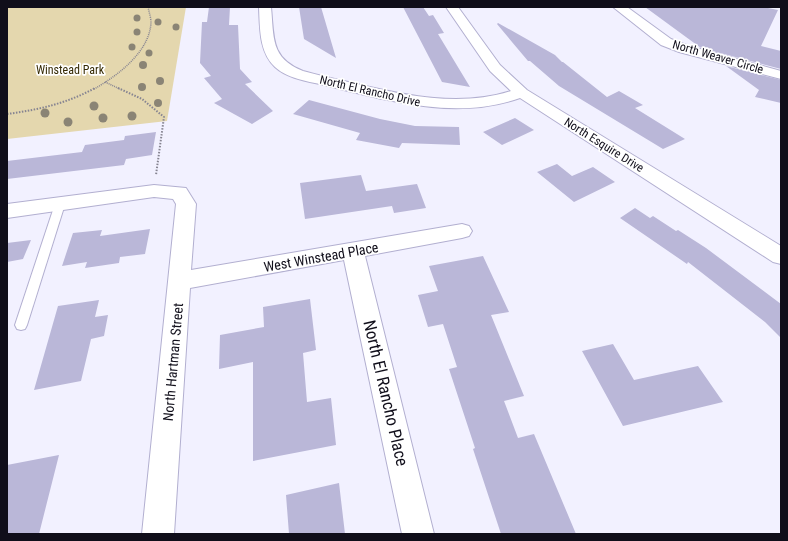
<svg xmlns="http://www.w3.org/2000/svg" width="788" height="541" font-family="'Roboto Condensed',sans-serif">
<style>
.green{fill:#e4d7ae}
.building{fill:#bab7d8}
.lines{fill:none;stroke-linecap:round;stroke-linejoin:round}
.service-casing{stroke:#b2afd0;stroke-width:2}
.minor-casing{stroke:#b2afd0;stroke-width:2}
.path-far1{stroke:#868491;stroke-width:1.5;stroke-dasharray:1 1;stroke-linecap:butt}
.path{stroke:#868491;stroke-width:2;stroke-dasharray:1.5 1.5;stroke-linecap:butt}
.service{fill:#fff;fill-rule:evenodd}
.minor{fill:#fff;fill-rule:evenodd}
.tree{fill:#8a8475}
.labels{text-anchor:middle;stroke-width:3.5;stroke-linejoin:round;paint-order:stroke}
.far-street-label{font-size:12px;fill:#100e1a;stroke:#fff}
.far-park-label{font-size:12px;fill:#352a04;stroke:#fff}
.street-label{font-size:14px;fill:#100e1a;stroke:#fff}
.near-street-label{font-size:17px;fill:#100e1a;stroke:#fff}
</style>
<rect width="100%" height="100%" fill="#f2f1ff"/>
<path class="green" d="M7,7H186L167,121L7,139Z"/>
<path class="building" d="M209,7H230L229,25H238L240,69L252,82L245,84L273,111L252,124L214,103L222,99L204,78L211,76L200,63L202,22H207Z
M299,7H321L336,58L304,39Z
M403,7H423L429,16L433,15L444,33L438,34L470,87L442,82Z
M645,7H763L778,10L761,46L781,51V69L701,48Z
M498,23L555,55L562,62H563L607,97L619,91L643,105L635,108L685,139L663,149L559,86L530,61H528L497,24Z
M726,66L781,80V103L755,97L759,90Z
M309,100L380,119L415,126L459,127L460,145L402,143L399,148L356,140L360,133L293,114Z
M515,118L534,130L502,145L483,132Z
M156,132L152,155L126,159L124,165L7,179V161L82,152L85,145L124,140L125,136Z
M557,164L572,176L593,167L615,182L574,202L537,172Z
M361,175L366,191L417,184L426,208L394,213L392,206L305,219L300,183Z
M635,208L650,218L653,216L676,231L678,230L706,248L781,304V338L765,322L688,262L687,264L620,218Z
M150,229L145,254L120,257L119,263L85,268L87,262L62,266L73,233L102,230L100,236Z
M31,240L23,259L7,262V243Z
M483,256L509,312L491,315L524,396L504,401L518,438L534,434L576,534H501L473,449L475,448L449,369L457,367L443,324L428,327L418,295L438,291L429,266Z
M310,299L316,350L303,353L307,402L331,398L336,445L253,461V362L219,369L220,335L264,327L263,307Z
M99,300L95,317L108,315L104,336L91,339L81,381L34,390L58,306Z
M613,344L634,380L698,366L723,402L623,426L582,351Z
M59,455L39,534H7V465Z
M339,483L345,534H289L286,495Z"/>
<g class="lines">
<defs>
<path id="service" d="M60,201L65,204L27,325L25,329L21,330L17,329L15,325L55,204Z"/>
<path id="minor" d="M259,7H271C274,37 270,58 303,71C321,76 339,80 357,84C407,96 461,107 511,91L490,71L446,7H458L500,65L527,90L781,246V264L773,262L520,98C457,120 394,102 332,87C314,82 289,80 275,67C259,52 260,28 259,7Z
M613,7H627L671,39L689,46L781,71V79L679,52L661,45Z
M154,185L186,188L196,204L191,270L462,224L469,226L472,231L469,236L462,238L365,256L434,534H402L344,260L190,288L174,534H142L176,204L173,199L154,197L7,218V204Z"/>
</defs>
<use href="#service" class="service-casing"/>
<use href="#minor" class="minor-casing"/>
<path class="path-far1" d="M105,82L120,89
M94,89C117,76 150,52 151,22C151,18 149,12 148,7"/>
<path class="path" d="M118,88L142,99L164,117L156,175
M7,114C38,110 68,103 95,88"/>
<use href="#service" class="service"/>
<use href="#minor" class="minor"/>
</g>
<g class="tree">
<circle cx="137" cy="18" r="3.5"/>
<circle cx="158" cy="22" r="3.5"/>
<circle cx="176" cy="27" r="3.5"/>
<circle cx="137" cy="32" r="3.5"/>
<circle cx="132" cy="47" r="3.5"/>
<circle cx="149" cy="53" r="3.5"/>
<circle cx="143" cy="65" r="4"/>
<circle cx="160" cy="81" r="4"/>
<circle cx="142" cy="87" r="4"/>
<circle cx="158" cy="103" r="4"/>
<circle cx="94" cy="106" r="4.5"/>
<circle cx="45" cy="113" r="4.5"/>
<circle cx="132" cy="116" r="4.5"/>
<circle cx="103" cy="118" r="4.5"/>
<circle cx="68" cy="122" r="4.5"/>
</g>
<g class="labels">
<g class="far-street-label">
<text transform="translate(718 57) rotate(16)" y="4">North Weaver Circle</text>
<text transform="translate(370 91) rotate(13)" y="4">North El Rancho Drive</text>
<text transform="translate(604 145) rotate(32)" y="4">North Esquire Drive</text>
</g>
<g class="far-park-label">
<text x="70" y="74">Winstead Park</text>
</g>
<g class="street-label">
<text transform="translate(321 257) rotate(-10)" y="5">West Winstead Place</text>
<text transform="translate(173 362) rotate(-85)" y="5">North Hartman Street</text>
</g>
<g class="near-street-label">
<text transform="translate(386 393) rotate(77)" y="6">North El Rancho Place</text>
</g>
</g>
<rect width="788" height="541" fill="none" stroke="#100e1a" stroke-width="16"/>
</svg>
